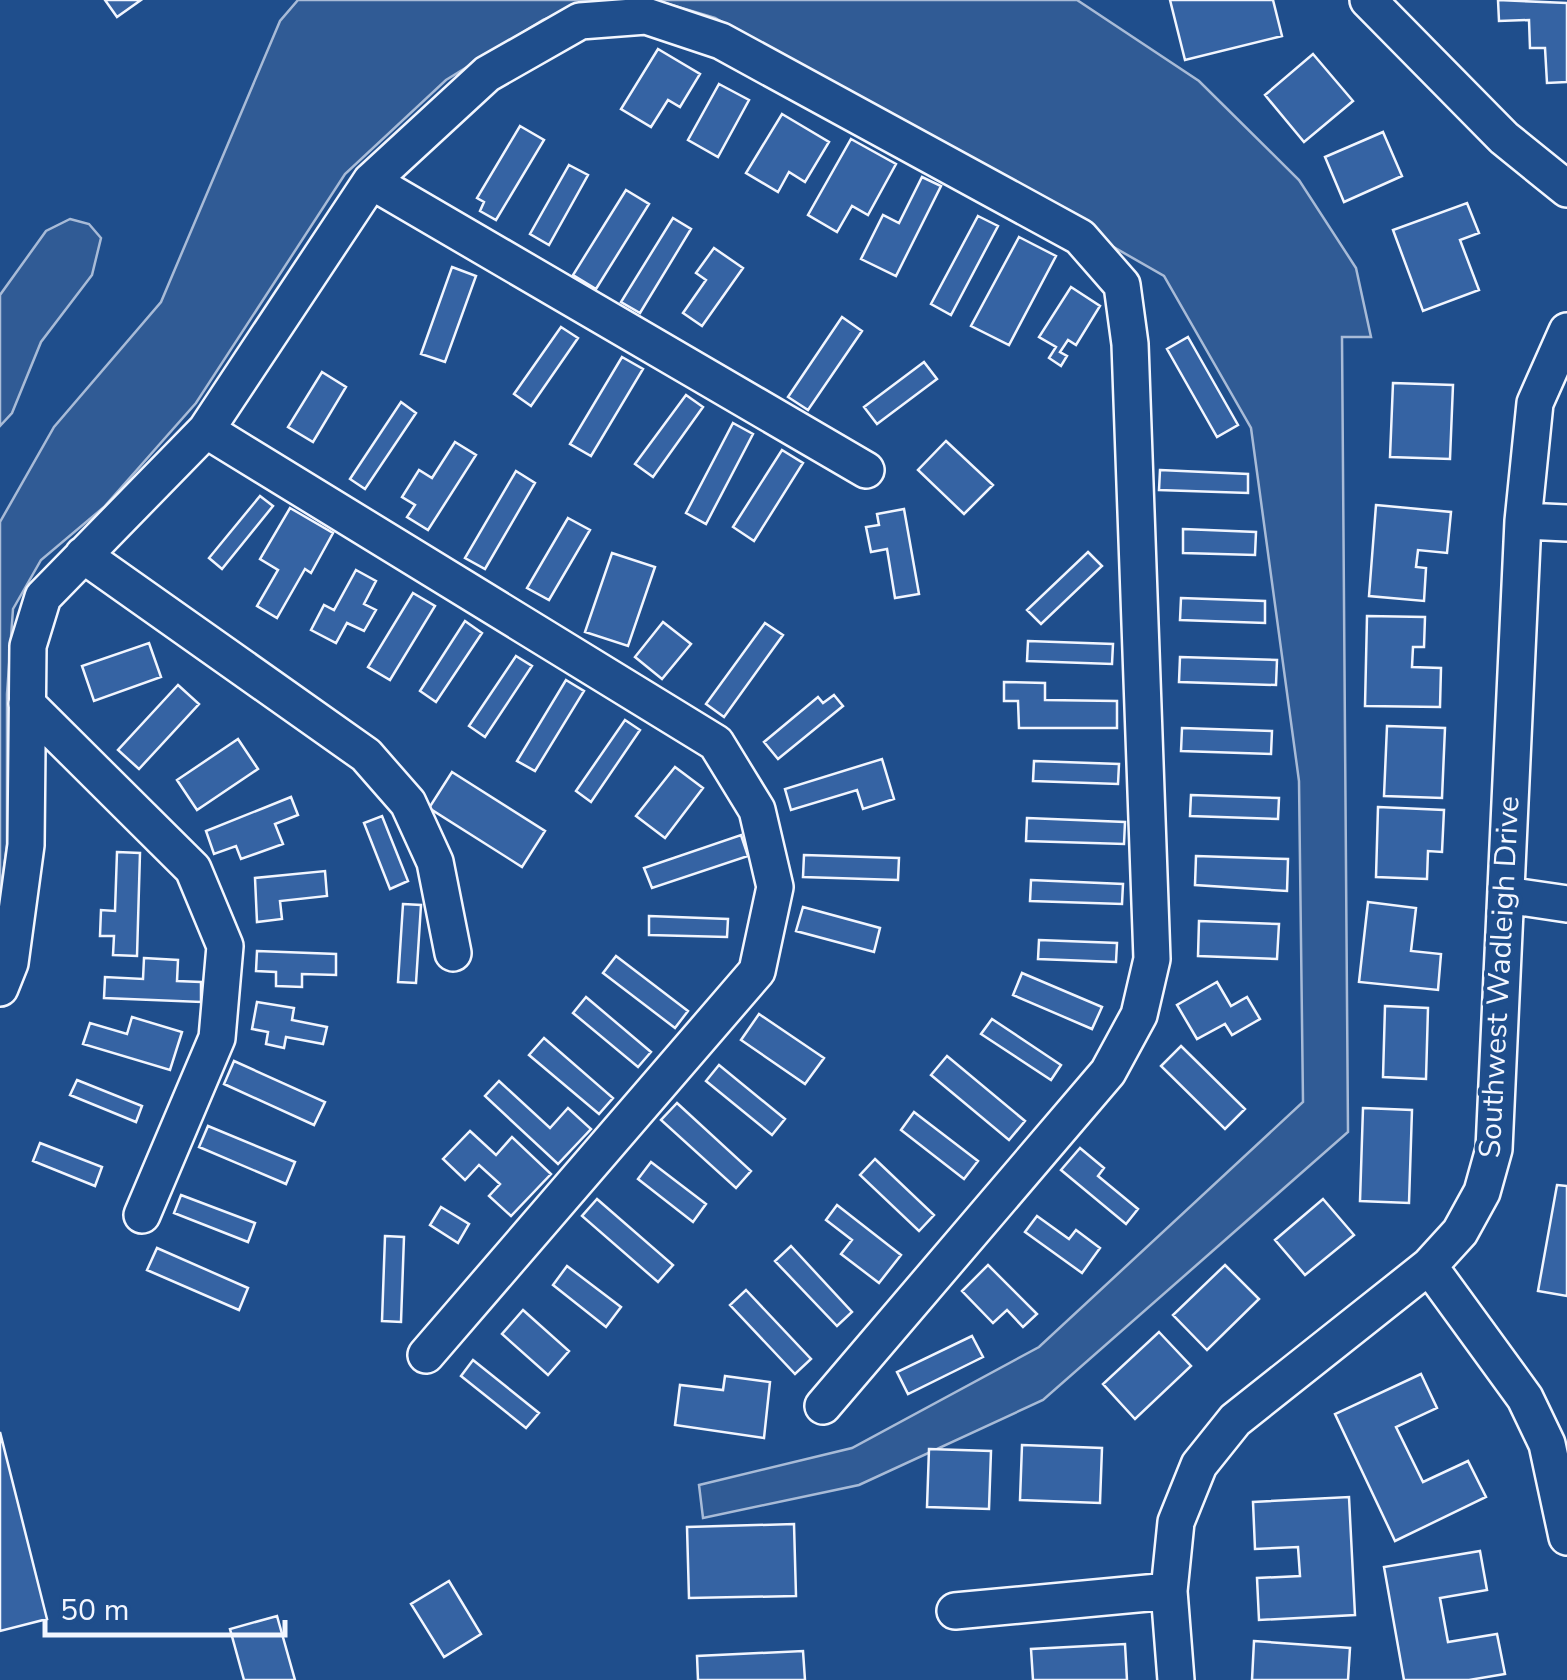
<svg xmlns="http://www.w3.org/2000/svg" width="1567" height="1680" font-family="'Nunito Sans',sans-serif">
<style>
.green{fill:#305b95;stroke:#a8bbd7;stroke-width:2.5}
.building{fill:#3563a3;stroke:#f2f6ff;stroke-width:2.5}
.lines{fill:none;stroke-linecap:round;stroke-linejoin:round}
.minor-casing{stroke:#f2f6ff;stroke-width:40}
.minor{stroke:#1f4e8c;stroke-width:35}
.labels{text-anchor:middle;stroke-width:8;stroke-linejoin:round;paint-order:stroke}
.street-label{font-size:30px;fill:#f2f6ff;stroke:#1f4e8c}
</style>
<rect width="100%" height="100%" fill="#1f4e8c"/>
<path class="green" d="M298,0H596L543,20L446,80L345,174L196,403L104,507L41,560L13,609L7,694V845L0,895V522L54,427L161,302L280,21Z
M655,0H1077L1199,81L1299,180L1356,268L1371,337H1342L1348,1132L1043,1400L859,1485L703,1518L699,1485L852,1448L1039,1347L1303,1102L1299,781L1251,428L1164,276L715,18Z
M70,219L89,224L101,238L92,275L41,342L12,413L0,426V295L46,231Z"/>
<path class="building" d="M105,0H141L117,17Z
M1170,0H1273L1282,36L1185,60Z
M1498,0L1567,3V82L1547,83L1545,48H1530L1529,20L1499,21Z
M658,49L700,74L680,107L668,100L651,127L621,109Z
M1313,54L1353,101L1304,142L1265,95Z
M719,84L749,100L718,157L688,140Z
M782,114L829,142L805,182L789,172L778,192L746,173Z
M520,126L544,140L496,220L480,211L484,202L477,198Z
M1383,132L1402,176L1344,202L1325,157Z
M851,139L896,164L868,215L852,206L837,232L808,215Z
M569,165L588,175L549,245L530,234Z
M922,177L941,186L896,276L861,259L883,215L899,223Z
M626,190L649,204L596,289L573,275Z
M1467,203L1479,233L1460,240L1479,290L1423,311L1393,230Z
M978,216L998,226L951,315L931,304Z
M673,218L691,229L640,313L621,302Z
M1019,237L1056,256L1009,345L971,326Z
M714,248L743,268L702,326L683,313L706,280L696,273Z
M452,267L476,276L445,362L421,354Z
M1071,287L1100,306L1076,345L1068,340L1060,352L1067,356L1061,366L1049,358L1056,347L1039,337Z
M842,317L862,331L808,410L788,397Z
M561,327L578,338L531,406L514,394Z
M1188,337L1238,425L1217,437L1167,349Z
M622,357L643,369L591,456L570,444Z
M924,362L937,379L877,424L864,407Z
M322,372L346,387L313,442L288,427Z
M1393,383L1453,385L1450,459L1390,457Z
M686,395L703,407L653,477L635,464Z
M401,402L416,413L365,489L350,479Z
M733,423L753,434L706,524L686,513Z
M946,441L993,485L964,514L918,470Z
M455,442L476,455L428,530L407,517L415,505L402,497L419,470L432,478Z
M782,450L803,463L754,541L733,527Z
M1160,470L1248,474V493L1159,490Z
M516,471L535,483L485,569L465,558Z
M260,496L273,506L222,569L209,558Z
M1376,505L1451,512L1447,553L1418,550L1416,567L1426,568L1424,601L1369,596Z
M290,508L333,533L311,573L305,569L277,618L257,606L278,570L260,559Z
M904,509L919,594L895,598L887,549L871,552L866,527L879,525L877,514Z
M568,518L590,530L549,600L527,588Z
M1183,529L1256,532L1255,555L1183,553Z
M1088,552L1102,566L1041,624L1027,610Z
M612,553L655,567L628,646L585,632Z
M356,570L376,581L364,604L376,610L364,631L347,623L336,643L311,630L324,605L334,610Z
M413,593L435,606L390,680L368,667Z
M1181,598L1265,601V623L1180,620Z
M1367,616L1425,617L1424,647H1413L1412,667L1441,668L1440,707L1365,706Z
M465,621L482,633L436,702L420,691Z
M663,622L691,644L662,679L635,657Z
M765,623L783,635L724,717L706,704Z
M1028,641L1113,644L1112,664L1027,661Z
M149,643L161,677L94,701L82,666Z
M516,656L532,666L485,737L469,726Z
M1180,657L1277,660L1276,685L1179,682Z
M566,680L584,691L535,771L517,761Z
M1004,682L1045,683V700L1117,701V728H1019L1018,701H1004Z
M178,685L199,704L139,769L118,750Z
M834,695L843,706L778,759L764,742L818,697L823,703Z
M625,720L640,730L591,802L576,791Z
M1387,726L1445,728L1442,798L1384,796Z
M1182,728L1272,731L1271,754L1181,751Z
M238,739L258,769L197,810L177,780Z
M882,759L894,799L863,809L857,790L791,810L785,789Z
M1034,761L1119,764L1118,784L1033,781Z
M675,767L703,788L665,838L636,816Z
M452,772L545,831L522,867L429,808Z
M1191,795L1279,798L1278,819L1190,816Z
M291,797L298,815L275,824L283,844L241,859L236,846L214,854L206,831Z
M1378,807L1444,810L1442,852L1428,851L1427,879L1376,877Z
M382,816L408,881L390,889L364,823Z
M1027,818L1125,822L1124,844L1026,841Z
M741,835L748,856L652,888L644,868Z
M117,852L140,853L137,956L113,955L114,936H100L101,910L115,911Z
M804,855L899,858L898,880L803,877Z
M1196,856L1288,859L1287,891L1195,885Z
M325,871L327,896L280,901L282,919L257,922L255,878Z
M1031,880L1123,884L1122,904L1030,901Z
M1368,902L1416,908L1411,951L1441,954L1438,990L1359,982Z
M403,904L421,905L416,983L398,982Z
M803,907L880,928L874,952L796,931Z
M649,916L728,919L727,937L649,935Z
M1199,921L1279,924L1277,959L1198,956Z
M1039,940L1117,943L1116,962L1038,959Z
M257,951L336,954V975L302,974V987L276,986V972L256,971Z
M616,956L688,1011L675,1028L603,973Z
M144,958L178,960L177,981L201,982V1002L104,998L105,977L143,979Z
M1022,973L1102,1007L1092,1029L1013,995Z
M1217,982L1231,1006L1247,997L1260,1019L1232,1035L1225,1024L1197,1039L1177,1005Z
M586,997L651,1052L638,1067L573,1013Z
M257,1002L294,1008L292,1020L327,1027L323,1044L286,1037L284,1048L266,1044L268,1032L252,1029Z
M1385,1006L1428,1008L1426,1079L1383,1077Z
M759,1014L824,1058L805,1084L741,1040Z
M132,1017L182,1032L170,1070L83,1044L90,1023L127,1034Z
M992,1019L1061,1065L1051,1080L981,1034Z
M544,1038L613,1098L599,1114L529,1055Z
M1181,1046L1245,1109L1225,1129L1161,1066Z
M947,1056L1025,1121L1009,1140L931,1075Z
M234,1061L325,1102L314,1125L224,1084Z
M719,1065L785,1119L772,1135L706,1081Z
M77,1080L142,1106L136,1122L70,1095Z
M499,1081L550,1128L568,1108L591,1129L558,1164L485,1096Z
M677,1103L751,1171L736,1188L661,1120Z
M1363,1108L1412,1110L1409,1203L1360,1201Z
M914,1112L978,1161L964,1179L901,1130Z
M208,1126L295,1162L286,1184L199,1147Z
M470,1131L496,1155L512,1137L551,1174L511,1216L489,1196L500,1184L479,1165L465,1180L443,1159Z
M40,1143L102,1167L95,1186L33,1161Z
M1080,1148L1104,1168L1098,1176L1138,1209L1126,1224L1061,1170Z
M875,1159L934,1215L919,1231L860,1175Z
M651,1162L706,1204L693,1222L638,1179Z
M1557,1185L1567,1186V1296L1538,1291Z
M181,1195L255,1223L248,1242L174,1213Z
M597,1199L673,1265L658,1282L582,1216Z
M1323,1199L1354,1235L1305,1275L1275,1240Z
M837,1205L901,1255L879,1283L841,1254L852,1240L826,1220Z
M441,1207L469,1224L458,1243L430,1225Z
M1037,1216L1069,1239L1076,1230L1100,1248L1082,1273L1025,1232Z
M385,1236L404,1237L401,1322L382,1321Z
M791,1246L852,1312L837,1326L775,1261Z
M157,1248L248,1288L239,1310L147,1270Z
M988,1265L1037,1314L1023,1327L1007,1310L993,1323L962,1291Z
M1225,1265L1259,1299L1207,1350L1173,1315Z
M567,1266L621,1307L606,1327L553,1285Z
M746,1290L811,1359L795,1374L730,1305Z
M523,1310L569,1351L548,1375L502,1334Z
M1159,1332L1191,1366L1135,1419L1103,1384Z
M972,1336L983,1357L908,1394L897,1372Z
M473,1360L539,1413L526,1428L461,1376Z
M1421,1374L1437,1408L1396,1427L1423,1482L1468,1461L1486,1497L1395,1541L1335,1414Z
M725,1376L770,1382L764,1438L675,1425L680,1385L723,1390Z
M0,1432L47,1619L0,1631Z
M1022,1445L1102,1448L1100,1503L1020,1500Z
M929,1449L991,1451L989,1509L927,1507Z
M1349,1497L1355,1615L1259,1620L1257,1578L1300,1576L1298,1547L1255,1549L1253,1502Z
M794,1524L796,1596L689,1598L687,1527Z
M1480,1551L1487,1590L1440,1598L1448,1642L1497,1634L1505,1674L1469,1680H1404L1384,1567Z
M449,1581L481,1634L444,1657L411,1604Z
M277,1616L295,1680H244L230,1629Z
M1254,1641L1350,1648L1348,1680H1252Z
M1125,1644L1127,1680H1033L1031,1649Z
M803,1651L805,1680H698L697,1656Z"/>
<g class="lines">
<defs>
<path id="minor" d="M1368,0L1504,138L1567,189
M371,181L866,470
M206,430L716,743L757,810L775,887L757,971L426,1355
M1523,521L1567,523
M83,555L366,755L408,803L435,862L453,953
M27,704L193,869L225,946L217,1038L142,1215
M1506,895L1567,904
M0,988L10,963L26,845L28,646L43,597L206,430L371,181L487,74L580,21L646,16L721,41L1080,237L1122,285L1130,344L1152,959L1139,1015L1108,1072L823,1406
M1429,1266L1525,1398L1547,1444L1567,1537
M955,1611L1169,1591
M1176,1680L1169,1591L1176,1522L1199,1465L1235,1420L1429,1266L1460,1232L1482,1192L1494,1149L1523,521L1535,403L1567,331"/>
</defs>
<use href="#minor" class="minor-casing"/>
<use href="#minor" class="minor"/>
</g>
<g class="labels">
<g class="street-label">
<text transform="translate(1499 977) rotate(-87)" y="10">Southwest Wadleigh Drive</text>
</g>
</g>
<path d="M45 1620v15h240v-15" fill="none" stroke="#f2f6ff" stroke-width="5"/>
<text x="60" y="1620" font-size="30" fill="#f2f6ff" stroke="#1f4e8c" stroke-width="8" paint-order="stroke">50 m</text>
</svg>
